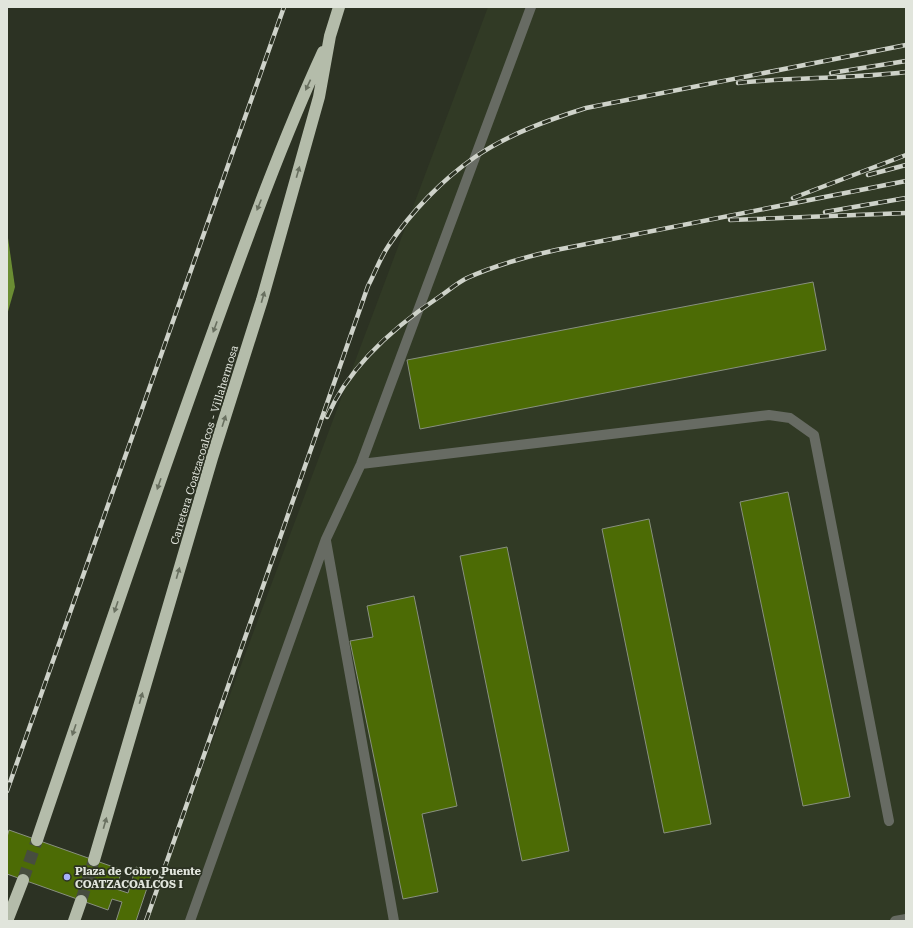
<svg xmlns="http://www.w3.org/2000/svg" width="913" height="928" font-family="'Roboto Serif',serif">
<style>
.built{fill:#313a25}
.water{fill:#6b8d33}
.building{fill:#4c6b05;stroke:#88907f}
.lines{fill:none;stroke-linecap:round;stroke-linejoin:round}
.highway-tunnel{stroke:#474d3f;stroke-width:12;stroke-dasharray:12 6;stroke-linecap:butt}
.minor{stroke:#676b63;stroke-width:10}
.highway{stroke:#b4bcaa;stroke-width:12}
.rail-casing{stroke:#ced2c9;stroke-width:4.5}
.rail{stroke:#2c3223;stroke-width:3;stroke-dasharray:9;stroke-linecap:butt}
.oneway{fill:#697060}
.poi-dot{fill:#a6b1fc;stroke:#2c3223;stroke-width:1.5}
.labels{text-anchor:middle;stroke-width:3.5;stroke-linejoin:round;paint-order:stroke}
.street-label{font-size:11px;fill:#e1e5dc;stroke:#2c3223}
.poi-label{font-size:11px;font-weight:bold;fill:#e1e5dc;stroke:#2c3223;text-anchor:start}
</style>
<rect width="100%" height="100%" fill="#2c3223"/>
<path class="built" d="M488,7H906V921H145Z"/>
<path class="water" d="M7,231L15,287L7,315Z"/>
<path class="building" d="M813,282L826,350L420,429L407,360Z
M788,492L850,797L803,806L740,502Z
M649,519L711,824L664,833L602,529Z
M507,547L569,851L522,861L460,556Z
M414,596L457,806L422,814L438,892L403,899L350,641L373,637L367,606Z
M9,830L122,870L116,889L128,893L136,867L152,873L136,921H116L122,902L112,899L108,910L7,874V837Z"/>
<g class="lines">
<path class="highway-tunnel" d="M23,880L37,840
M81,901L94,860"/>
<path class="minor" d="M361,464L769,415L790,418L814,435L889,821
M326,541L394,921
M190,921L326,539L361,464L531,7
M895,921L906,919"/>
<path class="highway" d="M37,840C92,678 147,515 205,354C242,252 278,150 323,52
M94,860L212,458L262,300L319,97L330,36L339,7
M7,921L23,880
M74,921L81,901"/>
<defs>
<path id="rail" d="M831,73L906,61
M738,83C794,77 850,79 906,72
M868,175L906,165
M793,198L906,155
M825,212L906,198
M730,220L906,213
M327,417C349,366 394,327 439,297C448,291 457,283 467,278C496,265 525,257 556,250L906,181
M7,791L284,7
M146,921L368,286C375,273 380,258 389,245C411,212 443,179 475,157C509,134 548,120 586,108L906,45"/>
</defs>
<use href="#rail" class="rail-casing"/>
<use href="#rail" class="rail"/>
</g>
<defs><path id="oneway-solid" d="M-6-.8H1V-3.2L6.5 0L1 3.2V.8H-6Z"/></defs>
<g class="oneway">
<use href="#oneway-solid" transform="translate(308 85) rotate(115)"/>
<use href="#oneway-solid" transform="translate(298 172) rotate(-74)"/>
<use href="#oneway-solid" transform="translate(259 205) rotate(112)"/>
<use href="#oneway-solid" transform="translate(263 297) rotate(-74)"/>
<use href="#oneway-solid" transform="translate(215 327) rotate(110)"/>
<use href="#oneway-solid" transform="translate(224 421) rotate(-72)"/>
<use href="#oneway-solid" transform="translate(159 484) rotate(109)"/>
<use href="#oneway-solid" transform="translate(178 573) rotate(-74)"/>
<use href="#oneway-solid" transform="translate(116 607) rotate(109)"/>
<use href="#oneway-solid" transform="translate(141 698) rotate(-74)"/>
<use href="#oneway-solid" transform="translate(74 730) rotate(109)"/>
<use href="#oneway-solid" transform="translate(105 823) rotate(-74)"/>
</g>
<circle class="poi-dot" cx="67" cy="877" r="4"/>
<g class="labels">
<g class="street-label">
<text transform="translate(204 445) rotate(-73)" y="4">Carretera Coatzacoalcos - Villahermosa</text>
</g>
<g class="poi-label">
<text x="75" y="875">Plaza de Cobro Puente<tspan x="75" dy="13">COATZACOALCOS I</tspan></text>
</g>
</g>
<rect width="913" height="928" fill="none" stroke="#e1e5dc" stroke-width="16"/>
</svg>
